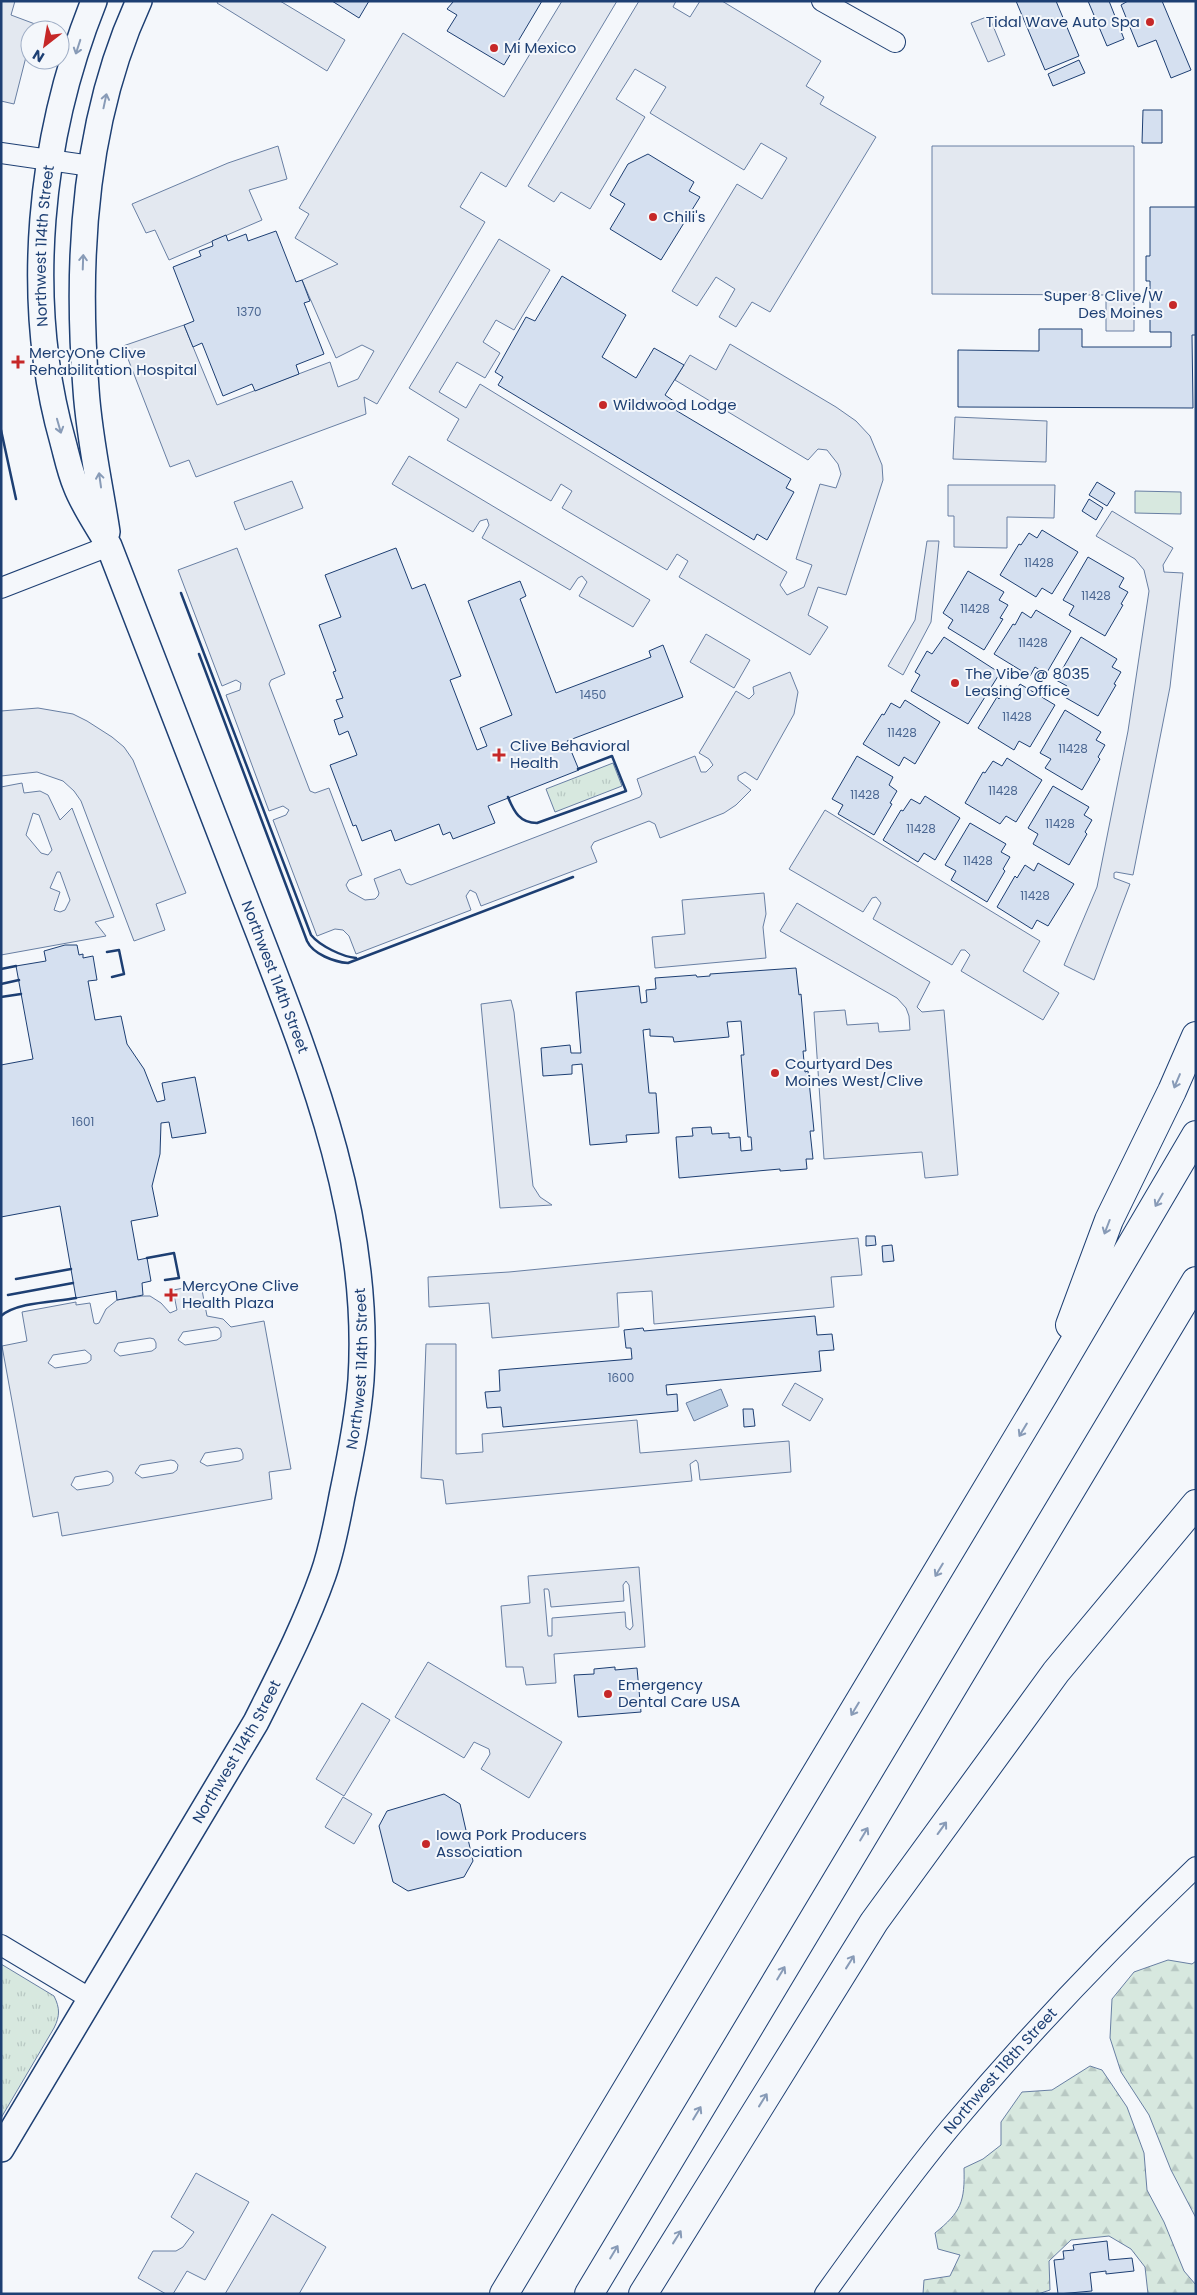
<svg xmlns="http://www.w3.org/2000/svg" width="1197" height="2295" font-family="Poppins,sans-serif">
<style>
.forest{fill:url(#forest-firs);stroke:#687fa3}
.park{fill:url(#park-tufts);stroke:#687fa3}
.pitch{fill:#d7e8df;stroke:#687fa3}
.parking{fill:#e3e8f0;stroke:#687fa3;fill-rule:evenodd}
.water{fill:#bed0e5;stroke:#687fa3}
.building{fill:#d5e0f0;stroke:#1d3f73}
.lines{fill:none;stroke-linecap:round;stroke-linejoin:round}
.minor-casing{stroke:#1d3f73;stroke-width:22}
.tertiary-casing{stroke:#1d3f73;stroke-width:28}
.motorway-casing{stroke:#1d3f73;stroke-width:30}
.minor{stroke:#f4f7fb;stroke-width:20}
.tertiary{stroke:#f4f7fb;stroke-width:25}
.motorway{stroke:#f4f7fb;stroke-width:28}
.wall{stroke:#1d3f73;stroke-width:2.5}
.oneway{stroke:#889bb7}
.poi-dot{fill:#c62828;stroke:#f4f7fb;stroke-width:2}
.labels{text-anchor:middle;stroke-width:4;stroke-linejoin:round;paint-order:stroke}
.number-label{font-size:12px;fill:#4b6792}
.poi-label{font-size:15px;fill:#1d3f73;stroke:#f4f7fb;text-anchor:start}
.street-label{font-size:15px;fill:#1d3f73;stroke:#f4f7fb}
</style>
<defs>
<pattern id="forest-firs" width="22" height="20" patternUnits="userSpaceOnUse" patternTransform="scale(1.25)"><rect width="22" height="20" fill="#d7e8df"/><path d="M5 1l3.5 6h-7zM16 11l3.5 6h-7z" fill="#b8c8c3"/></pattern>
<pattern id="park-tufts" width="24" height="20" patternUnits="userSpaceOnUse" patternTransform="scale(1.25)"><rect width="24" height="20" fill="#d7e8df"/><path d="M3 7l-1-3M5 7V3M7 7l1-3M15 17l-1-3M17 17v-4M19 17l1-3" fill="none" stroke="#b8c8c3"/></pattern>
</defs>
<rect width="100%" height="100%" fill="#f4f7fb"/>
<path class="forest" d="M1168,1960L1192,1964L1196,1961V2218L1171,2170L1149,2115L1121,2072L1110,2038L1112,1999L1134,1972Z
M1090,2066L1102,2070L1127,2107L1144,2153L1147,2190L1164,2222L1184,2271L1196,2285V2294H1148L1145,2267L1131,2249L1109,2236L1071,2240L1049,2261L1050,2290L1038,2294H923L924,2280L950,2276L960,2255L938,2249L935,2233C961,2212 965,2202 964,2168L983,2159L1001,2145V2122L1022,2092L1052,2090Z"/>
<path class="park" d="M613,763L622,786L555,812L546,789Z
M1,1964L54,1996C60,2008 60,2016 54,2028L1,2118Z"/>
<path class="pitch" d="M1135,491L1181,492V514L1135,513Z"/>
<path class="parking" d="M1,1H15L11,15L35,24L33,30H30V41L14,104L1,101Z
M218,1H280L345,40L327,71L217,3Z
M562,1H617L506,187L481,172L460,207L485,222L377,404L364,397L366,414L196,477L189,460L170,467L123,346L184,325L217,405L330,362L338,387L358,379L374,351L362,345L336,358L302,280L338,264L295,238L309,214L299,208L403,33L504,97Z
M639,1H676L673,7L690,17L700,1H722L821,61L806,86L824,97L820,104L876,137L770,312L752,302L736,327L719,317L735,289L716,277L697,306L672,291L737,184L762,199L787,158L761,143L744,170L650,113L666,87L635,69L616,99L645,117L590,209L561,192L554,202L528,186Z
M989,16L1005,55L988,62L971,23Z
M278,146L287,179L249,190L262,220L169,260L155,230L146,233L132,204L228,163Z
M932,146H1134V331H1106V295L932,294Z
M499,239L550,270L514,330L496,320L483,342L500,353L485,378L457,362L439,392L466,408L480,384L787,572L780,585L787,595L804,587L812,565L796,559L820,484L836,488L841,474L838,464L827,450L818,449L808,460L675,380L690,355L716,370L730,344L836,407L856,421L870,436L882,465L883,480L846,595L818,587L808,615L828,627L810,655L679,577L688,561L677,554L667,570L562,508L572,491L561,484L551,501L447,440L459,419L409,388Z
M955,417L1047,421L1046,462L953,459Z
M409,456L650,600L633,627L579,596L587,582L582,576L578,578L570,590L482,538L489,525L487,519L480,521L473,532L392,484Z
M292,481L303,508L245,530L234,502Z
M948,485H1055L1054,518L1007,517V548L954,547V516H948Z
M1112,511L1173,548L1163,565L1164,572L1183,573L1170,687L1133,875L1116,872L1114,873V878L1130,884L1094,980L1064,965L1097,887L1128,731L1149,591L1144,570L1135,559L1096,536Z
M927,541H939L931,622L903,675L888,666L915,620Z
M237,548L285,674L271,680L269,684L310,791L315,793L329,788L362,875L349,880L346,885L349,891L365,900L375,899L378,896L379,893L374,879L400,869L406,883L411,885L640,797L642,794L637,779L695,756L701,772H706L713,765L709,759L699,753L736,691L749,699L754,694L753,687L790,672L798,692L794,714L757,780L745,772L738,776V780L751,790L736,805L724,813L660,838L655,824L649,821L594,842L591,847L597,862L481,906L476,893L470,890L466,896L471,910L356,954L349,936L343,930L335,929L317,936L273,820L286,815L289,810L283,806L269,811L226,695L240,690L241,683L236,680L222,686L178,570Z
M706,634L750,660L734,688L690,662Z
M38,708L73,714L87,721L112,737L124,747L133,760L186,893L156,904L165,930L134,941L81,801L74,791L63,781L37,772L1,776V711Z
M22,783L24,793L40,791L48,795L60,820L72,808L114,917L95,922L106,936L1,955V787ZM33,813L39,815L52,850L48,855L41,853L26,835ZM57,872H60L70,900L65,910L60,912L54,910L60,892L50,888Z
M825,810L1040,941L1023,971L1059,993L1043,1020L961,971L970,955L965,950H961L952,965L873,919L881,903L876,897L872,898L863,912L789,869Z
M764,893L766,914L763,927L766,958L655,968L652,937L685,934L682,900Z
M797,903L930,982L917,1007L922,1012L944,1010L958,1175L925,1178L922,1152L824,1159L814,1012L845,1010L847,1025L878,1023L879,1032L910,1030L909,1016L906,1008L897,998L780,931Z
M511,1000L514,1012L533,1186L540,1197L552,1205L500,1208L481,1004Z
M858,1238L862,1275L831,1277L834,1307L654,1324L652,1291L617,1293L619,1327L492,1338L489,1303L429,1307L428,1277L509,1272Z
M201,1285L207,1316L223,1319L231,1327L264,1321L291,1469L269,1472L272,1499L62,1536L58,1512L33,1517L2,1346L27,1341L22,1312L76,1302V1305L90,1303L94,1323L96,1324L99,1323L106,1309L117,1300L142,1296H150L161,1303L170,1313L177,1310L173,1290ZM215,1327L219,1328L221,1332V1337L217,1340L185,1345L178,1340L183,1332ZM150,1338L154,1339L156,1343V1348L152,1351L120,1356L114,1351L118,1343ZM85,1350L91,1355V1360L87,1363L55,1368L48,1363L53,1355ZM237,1448L241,1449L243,1454V1459L239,1461L207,1466L200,1462L205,1453ZM171,1460L175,1461L178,1465L177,1470L173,1473L142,1478L135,1473L140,1465ZM107,1471L111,1473L113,1477V1482L109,1485L77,1490L71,1485L75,1477Z
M426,1344H456V1454L483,1452L482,1434L637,1420L640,1453L789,1441L791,1472L700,1480L698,1463L696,1460L690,1464L692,1481L446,1504L443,1480L421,1478Z
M795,1383L823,1399L810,1421L782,1405Z
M639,1567L645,1647L554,1654L556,1683L526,1685L523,1667H506L501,1606L530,1603L528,1576ZM626,1581L629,1585L633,1626L630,1630L626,1627L625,1612L552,1618V1636H548L544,1589H548L549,1591L551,1607L624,1601L623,1585Z
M428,1662L562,1742L529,1798L481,1769L490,1754L489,1749L474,1742L464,1758L395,1717Z
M362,1703L390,1720L344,1796L316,1779Z
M343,1797L372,1814L354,1844L325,1827Z
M196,2173L249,2202L205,2280L187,2271L173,2294H166L138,2278L153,2251H176L183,2247L194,2232L171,2217Z
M272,2214L326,2247L299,2294H225Z"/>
<path class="water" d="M721,1389L728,1406L694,1421L686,1403Z"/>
<path class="building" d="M332,1H369L359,18Z
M451,1H542L504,65L447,31L457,15L447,9L453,2Z
M1016,1H1056L1079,56L1045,70Z
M1088,1H1109L1124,39L1107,46Z
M1128,1H1162L1191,70L1171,78L1156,40L1138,47L1121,5Z
M1079,60L1085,73L1053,86L1048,74Z
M1143,110H1162V143H1142Z
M648,154L694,182L689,191L700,197L661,260L610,229L625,204L610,195L628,164Z
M1150,207H1196V335H1192L1193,408L958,407V350L1039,351V329H1082V347H1171V332H1150V281H1146V256H1150Z
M276,231L296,282L302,280L310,301L304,303L324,354L296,365L299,374L255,391L252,384L223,396L202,343L193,347L184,325L194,321L173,267L201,256L199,251L213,246L212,241L226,235L228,241L246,234L248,241Z
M562,276L626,315L602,357L636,378L654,348L684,365L665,395L675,402L672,408L791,479L786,488L794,492L767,540L757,534L754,540L498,385L503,377L495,372L526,317L535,321Z
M1097,482L1115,493L1107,506L1089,495Z
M1089,499L1103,508L1096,520L1082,511Z
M1042,530L1078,552L1052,594L1042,588L1036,597L1000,575L1019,544L1021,545L1029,533L1037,538Z
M396,548L412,589L425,584L461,676L450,680L477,750L487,746L480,728L512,715L468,601L520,581L526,596L520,599L556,693L651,657L649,651L663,645L683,697L567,741L579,770L488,806L495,823L453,839L450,832L443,835L439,824L395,841L391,830L362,841L356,825L353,826L330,765L357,755L348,731L339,735L334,720L343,717L336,700L343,698L333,672L336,671L319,625L341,617L325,575Z
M1088,557L1124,578L1119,587L1128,592L1121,604L1123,605L1105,636L1069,615L1074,606L1063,600Z
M968,571L1004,592L999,600L1008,605L1000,618L1003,619L984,650L948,628L953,620L943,613Z
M1036,610L1071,631L1046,674L1035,667L1030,676L994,654L1013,624L1015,625L1022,612L1031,618Z
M944,637L1000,673L968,724L911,691L920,675L915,672L927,651L932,654Z
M1081,637L1117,659L1112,667L1121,672L1114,684L1116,685L1098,716L1061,695L1067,686L1056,680Z
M1020,684L1055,705L1030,747L1019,741L1014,750L978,728L997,697L999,699L1006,686L1015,692Z
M905,700L940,722L915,764L904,757L899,766L863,744L882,714L884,715L891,703L900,708Z
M1065,710L1101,732L1096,740L1105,745L1098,757L1100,759L1082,790L1045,768L1051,759L1040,753Z
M857,756L893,777L889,785L897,791L890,803L892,804L874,835L838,814L843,805L832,799Z
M1007,758L1042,780L1016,822L1006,816L1000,824L965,803L983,772L985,773L993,761L1002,766Z
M1053,786L1089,807L1084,815L1092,820L1085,832L1087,834L1069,865L1033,844L1038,834L1028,828Z
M925,796L960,818L935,860L924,853L918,862L883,840L901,810L903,811L911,799L920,804Z
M970,823L1006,844L1001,852L1010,857L1003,869L1005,871L987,902L951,880L956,871L945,865Z
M1038,863L1074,884L1048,926L1037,920L1032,929L997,907L1015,876L1017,878L1025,865L1034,871Z
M65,945H77L79,955L83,954V958L93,956L97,980L88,981L95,1020L121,1016L127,1044L144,1069L157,1102L165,1100L162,1083L195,1077L206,1133L172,1138L169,1122L161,1123L160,1154L152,1186L158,1216L131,1221L138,1260L147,1258L151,1281L142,1283L143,1295L117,1300L116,1291L76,1298L60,1206L1,1217V1065L33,1059L16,966L46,961L44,951Z
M796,968L799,995L801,994L806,1051H803L805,1072L808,1071L814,1131H810L813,1159H806L807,1169L780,1171V1169L679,1178L676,1137L693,1136L692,1128L711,1127L712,1134L729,1133V1138L740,1137L741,1151L752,1150L751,1137H748L741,1055H744L741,1021L727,1022L729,1037L674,1042L673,1037L650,1036V1029L643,1030L649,1093H656L659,1133L626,1135L627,1142L590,1145L582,1064L572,1065V1074L543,1076L541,1048L570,1045L571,1053H581L576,992L639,986L641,1003L647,1002L646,990L656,989L655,978L696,975L697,977L710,976V974Z
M866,1236H875L876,1245L866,1246Z
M892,1245L894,1261L883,1262L882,1246Z
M815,1316L817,1335L832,1334L834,1350L819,1351L821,1371L666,1385L667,1395L677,1394L678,1411L503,1427L501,1407L487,1408L485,1392L500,1391L499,1370L632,1359L631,1348H626L624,1330L643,1328L644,1331Z
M743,1409H753L755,1426L744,1427Z
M615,1667V1670L637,1668L641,1712L578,1717L574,1675L594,1674V1669Z
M444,1794L460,1804L473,1861L464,1877L408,1891L393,1882L379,1826L387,1811Z
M1107,2241L1109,2260L1132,2258L1134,2271L1106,2274V2271L1090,2273L1092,2291L1058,2294L1054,2260L1064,2259L1063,2251L1074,2250L1073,2245Z"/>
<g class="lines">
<defs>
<g id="minor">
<path d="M822,1L895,42"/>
<path d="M1,153L91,166"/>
<path d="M1,588L109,546"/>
<path d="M1,1945L91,1999"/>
<path id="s1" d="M825,2294C865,2238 906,2181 950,2128C1027,2036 1109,1950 1196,1867"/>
</g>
<g id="tertiary">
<path d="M107,532C100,485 89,437 86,389C76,261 84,120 139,1"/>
<path id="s2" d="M1,2149L256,1722C280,1674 305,1626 323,1575C332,1550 337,1522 342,1496C350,1458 358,1419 361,1380C372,1211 305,1053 246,900C200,782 154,664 109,546C98,526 84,507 76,486C70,472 67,457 63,442C23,300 39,138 94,1"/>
</g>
<path id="motorway" d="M1070,1325L1109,1220L1172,1091L1196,1036
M504,2294L1044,1394L1196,1135
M589,2294L1196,1281
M643,2294L874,1922L1056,1672L1196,1504"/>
</defs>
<use href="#minor" class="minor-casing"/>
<use href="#tertiary" class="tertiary-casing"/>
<use href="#motorway" class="motorway-casing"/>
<use href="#minor" class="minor"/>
<use href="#tertiary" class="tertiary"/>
<use href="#motorway" class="motorway"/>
<path class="wall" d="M1,430L16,499
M181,593L311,935C320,946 343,957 356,958
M199,654L307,941C313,954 334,962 348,963L573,877
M508,797C514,812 520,823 537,823L626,791L612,756L578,769
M107,952L119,950L124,974L112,977
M1,969L16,966
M1,984L19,980
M1,997L21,994
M147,1258L174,1253L179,1278L165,1280
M16,1279L71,1269
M8,1295L73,1283
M1,1316C17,1302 55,1302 76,1298"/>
</g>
<defs><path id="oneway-shaft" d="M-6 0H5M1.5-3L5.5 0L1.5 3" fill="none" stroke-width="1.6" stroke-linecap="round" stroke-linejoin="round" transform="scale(1.25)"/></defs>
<g class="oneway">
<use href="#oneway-shaft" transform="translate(78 47) rotate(108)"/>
<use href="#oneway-shaft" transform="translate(105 101) rotate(-78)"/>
<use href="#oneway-shaft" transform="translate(83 262) rotate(-88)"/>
<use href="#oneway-shaft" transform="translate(59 426) rotate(74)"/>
<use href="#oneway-shaft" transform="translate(100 480) rotate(-98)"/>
<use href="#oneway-shaft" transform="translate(1177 1081) rotate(113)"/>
<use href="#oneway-shaft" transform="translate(1159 1200) rotate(120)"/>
<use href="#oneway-shaft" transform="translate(1107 1227) rotate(111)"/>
<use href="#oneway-shaft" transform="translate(1023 1430) rotate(121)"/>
<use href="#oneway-shaft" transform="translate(939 1570) rotate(121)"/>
<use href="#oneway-shaft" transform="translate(855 1709) rotate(121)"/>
<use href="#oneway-shaft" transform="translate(942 1828) rotate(-54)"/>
<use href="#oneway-shaft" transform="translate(864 1834) rotate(-59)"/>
<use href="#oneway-shaft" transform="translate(850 1962) rotate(-58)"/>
<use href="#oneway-shaft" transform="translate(781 1973) rotate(-59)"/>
<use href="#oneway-shaft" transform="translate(763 2100) rotate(-58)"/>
<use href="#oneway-shaft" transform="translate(697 2113) rotate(-59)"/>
<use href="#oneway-shaft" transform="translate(677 2237) rotate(-58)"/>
<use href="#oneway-shaft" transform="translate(614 2252) rotate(-59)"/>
</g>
<g class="poi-dot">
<circle cx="1150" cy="22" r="5"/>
<circle cx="494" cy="48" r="5"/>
<circle cx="653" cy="217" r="5"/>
<circle cx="1173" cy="305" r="5"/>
<path d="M15.5 354.5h5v5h5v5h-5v5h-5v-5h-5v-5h5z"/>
<circle cx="603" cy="405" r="5"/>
<circle cx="955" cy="683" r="5"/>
<path d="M496.5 747.5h5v5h5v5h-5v5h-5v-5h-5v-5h5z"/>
<circle cx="775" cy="1073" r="5"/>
<path d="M168.5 1287.5h5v5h5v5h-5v5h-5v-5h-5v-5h5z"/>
<circle cx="608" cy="1694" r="5"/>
<circle cx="426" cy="1844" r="5"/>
</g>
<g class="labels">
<g class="number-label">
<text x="249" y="316">1370</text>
<text x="1039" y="567">11428</text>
<text x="1096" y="600">11428</text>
<text x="975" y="613">11428</text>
<text x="1033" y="647">11428</text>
<text x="593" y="699">1450</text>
<text x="1017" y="721">11428</text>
<text x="902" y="737">11428</text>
<text x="1073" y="753">11428</text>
<text x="1003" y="795">11428</text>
<text x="865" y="799">11428</text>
<text x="1060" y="828">11428</text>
<text x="921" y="833">11428</text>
<text x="978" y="865">11428</text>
<text x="1035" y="900">11428</text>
<text x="83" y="1126">1601</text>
<text x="621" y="1382">1600</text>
</g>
<g class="poi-label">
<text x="1140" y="27" text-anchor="end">Tidal Wave Auto Spa</text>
<text x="504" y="53">Mi Mexico</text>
<text x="663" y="222">Chili's</text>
<text x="1163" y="301" text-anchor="end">Super 8 Clive/W<tspan x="1163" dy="17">Des Moines</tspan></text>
<text x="29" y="358">MercyOne Clive<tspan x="29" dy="17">Rehabilitation Hospital</tspan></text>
<text x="613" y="410">Wildwood Lodge</text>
<text x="965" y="679">The Vibe @ 8035<tspan x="965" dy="17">Leasing Office</tspan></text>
<text x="510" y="751">Clive Behavioral<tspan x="510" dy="17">Health</tspan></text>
<text x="785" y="1069">Courtyard Des<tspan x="785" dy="17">Moines West/Clive</tspan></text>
<text x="182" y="1291">MercyOne Clive<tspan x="182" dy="17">Health Plaza</tspan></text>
<text x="618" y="1690">Emergency<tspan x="618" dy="17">Dental Care USA</tspan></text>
<text x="436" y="1840">Iowa Pork Producers<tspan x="436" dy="17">Association</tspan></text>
</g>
<g class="street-label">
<text dy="5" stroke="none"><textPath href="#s2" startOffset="2048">Northwest 114th Street</textPath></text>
<text transform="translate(275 977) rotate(69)" y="5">Northwest 114th Street</text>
<text dy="5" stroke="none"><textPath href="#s2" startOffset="869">Northwest 114th Street</textPath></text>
<text dy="5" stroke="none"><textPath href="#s2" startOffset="462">Northwest 114th Street</textPath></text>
<text dy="5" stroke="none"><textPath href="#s1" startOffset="284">Northwest 118th Street</textPath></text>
</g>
</g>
<rect width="1197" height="2295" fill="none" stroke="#1d3f73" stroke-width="5"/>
<g transform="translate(45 45) rotate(211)"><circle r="24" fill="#f4f7fb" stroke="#9eadc5"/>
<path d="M0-4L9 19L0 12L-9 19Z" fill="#c62828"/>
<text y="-8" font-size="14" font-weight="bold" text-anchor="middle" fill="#1d3f73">N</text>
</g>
</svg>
